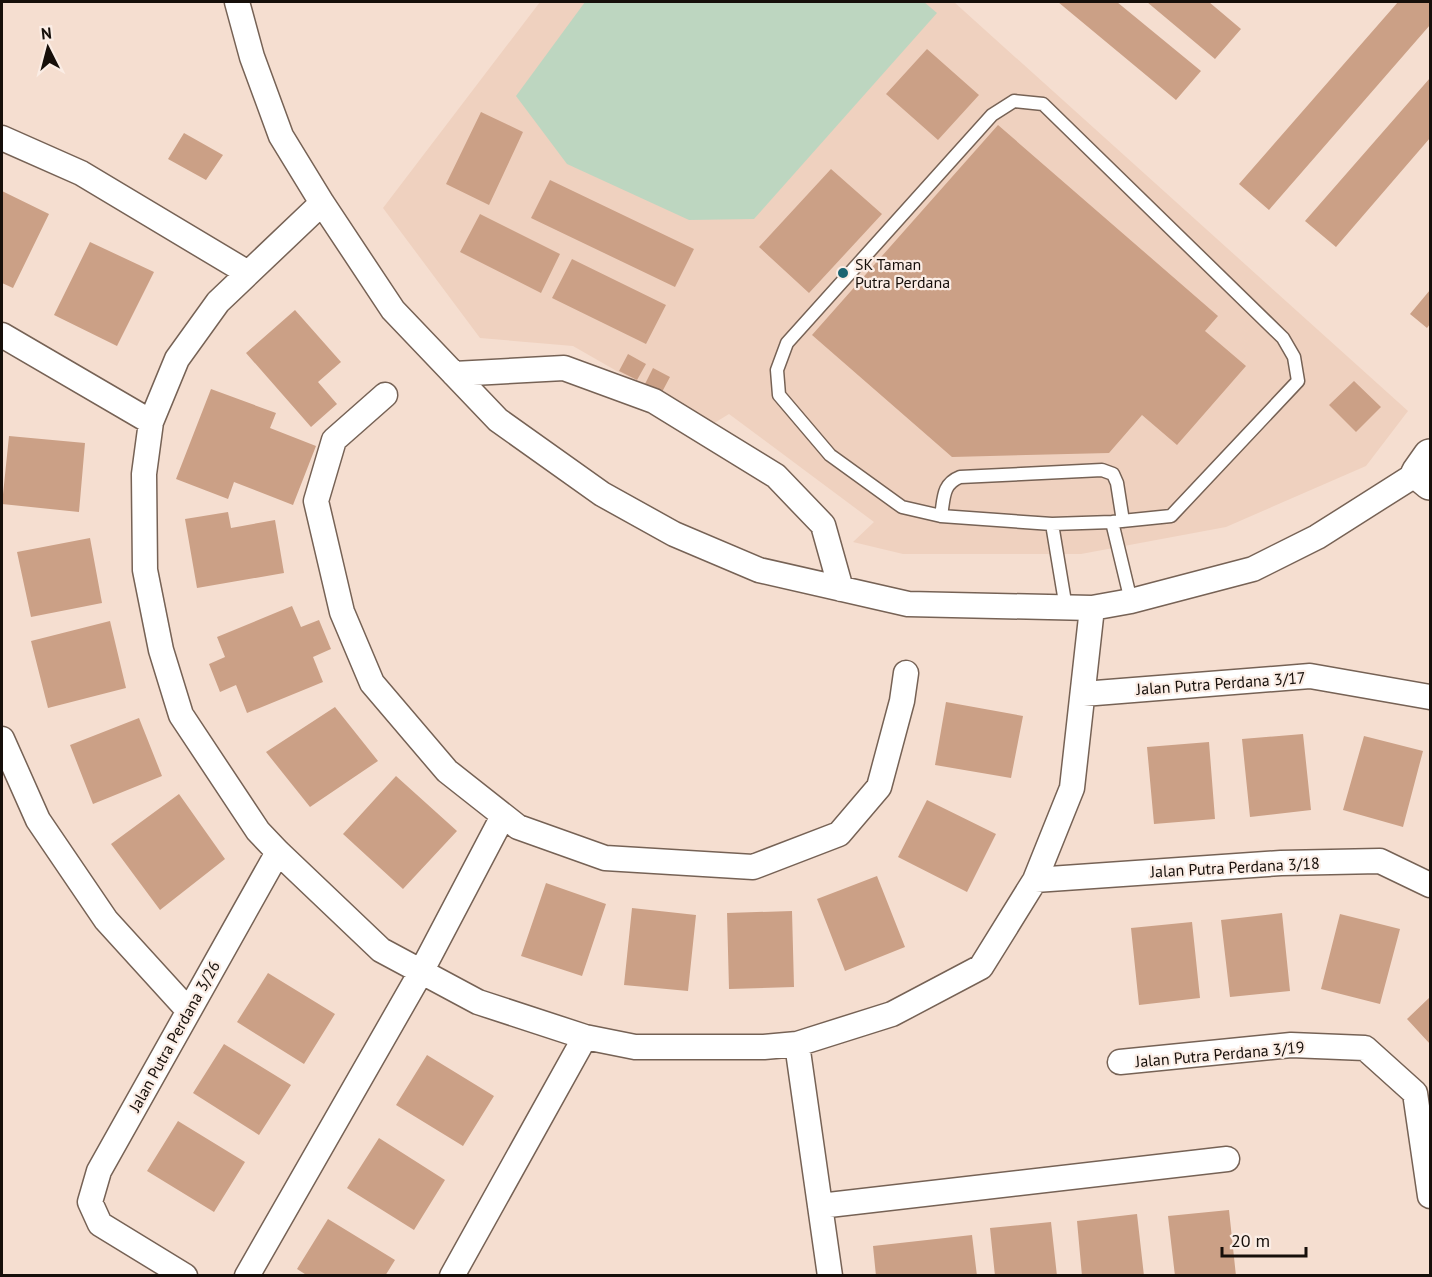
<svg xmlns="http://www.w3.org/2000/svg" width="1432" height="1277" font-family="'PT Sans',sans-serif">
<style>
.built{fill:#efd1bf}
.green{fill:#bdd6c0}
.building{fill:#cba086}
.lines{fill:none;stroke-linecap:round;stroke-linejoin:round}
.lane-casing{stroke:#766255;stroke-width:15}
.street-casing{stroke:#766255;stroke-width:27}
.secondary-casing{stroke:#766255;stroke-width:36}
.lane{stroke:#fff;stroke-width:12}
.street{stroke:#fff;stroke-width:24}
.secondary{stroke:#fff;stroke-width:33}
.poi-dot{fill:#1b6471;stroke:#fbede5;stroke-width:2}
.labels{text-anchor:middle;stroke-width:4.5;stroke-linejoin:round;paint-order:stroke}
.poi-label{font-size:16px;fill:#160f0a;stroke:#fbede5;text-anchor:start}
.street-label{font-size:16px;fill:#160f0a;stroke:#fbede5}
</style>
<rect width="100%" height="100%" fill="#f5ded0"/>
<path class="built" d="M540,2H954L1408,411L1366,466L1226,527L1081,554H903L853,542L874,522L729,414L711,425L573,346L480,338L383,208Z"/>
<path class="green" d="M585,2H924L937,13L754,219L689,220L567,164L516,96Z"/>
<path class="building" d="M1058,2H1117L1201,71L1176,100Z
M1147,2H1209L1241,29L1215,59Z
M1398,2H1430V25L1269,210L1239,184Z
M927,49L979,95L938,140L886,94Z
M1430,78V138L1336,247L1305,221Z
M481,112L523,132L489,205L446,184Z
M998,125L1218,316L1205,331L1246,366L1177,445L1142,415L1109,453L952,457L812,335Z
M184,133L223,155L206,180L168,159Z
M831,169L882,214L809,293L759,247Z
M550,180L694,249L675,287L531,218Z
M2,191L49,214L13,288L2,283Z
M480,214L560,254L541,293L460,252Z
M90,242L154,272L117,346L54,315Z
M572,259L666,305L646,344L552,298Z
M1430,290V324L1427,328L1410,314Z
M295,310L341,362L318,382L337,404L311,427L246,353Z
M628,354L646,364L637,380L619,371Z
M653,368L670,377L662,392L645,384Z
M1354,381L1381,407L1356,432L1329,405Z
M211,389L276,413L270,428L316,446L293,505L234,482L228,499L176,479Z
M9,436L85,443L79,512L2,504Z
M228,512L231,528L275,520L284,573L197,588L185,519Z
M90,538L102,603L31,617L17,552Z
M292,606L301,627L319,620L331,649L313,657L323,682L247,713L236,685L220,692L209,664L225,657L217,637Z
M110,621L126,688L48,708L31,641Z
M946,702L1023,716L1011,778L935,765Z
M335,707L378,761L310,807L266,752Z
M139,718L162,776L93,804L70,745Z
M1303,734L1311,810L1250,817L1242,739Z
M1364,736L1423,751L1403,827L1343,810Z
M1209,742L1215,819L1154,824L1147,747Z
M396,776L457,831L403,889L343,834Z
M179,794L225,859L160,910L111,844Z
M927,800L996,834L967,892L898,857Z
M877,876L905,947L845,971L817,899Z
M546,883L606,904L582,976L521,956Z
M632,908L696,915L688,991L624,985Z
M792,911L794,987L729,989L727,913Z
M1282,913L1290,991L1230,997L1221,920Z
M1340,914L1400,929L1380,1004L1321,989Z
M1192,922L1200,998L1139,1005L1131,928Z
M268,973L335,1014L304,1064L237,1022Z
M1430,997V1044L1407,1019Z
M224,1044L291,1085L259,1135L193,1093Z
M427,1055L494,1096L463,1146L396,1105Z
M178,1121L245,1162L214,1212L147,1171Z
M379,1138L445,1180L414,1230L347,1188Z
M1229,1210L1236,1276H1175L1168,1216Z
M1137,1214L1144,1276H1082L1077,1221Z
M328,1219L395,1260L385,1276H308L297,1269Z
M1051,1222L1057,1276H995L990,1228Z
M972,1235L977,1276H876L873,1246Z"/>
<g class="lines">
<defs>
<path id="lane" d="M1014,101L1043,104L1283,338L1294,357L1298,381L1171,516L1112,522L1052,524L941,516L902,507L830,455L779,395L777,370L787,343L992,115Z
M941,516C944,499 942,484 960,477L1102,470L1113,474L1117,483L1123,521
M1112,522L1131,601
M1052,524L1066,608"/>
<path id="street" d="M237,2L252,57L281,136L322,203L393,310L498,420L602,494L674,534L759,570L908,604L1092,608L1131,601L1253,569L1317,537L1418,473
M2,138L81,173L248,273
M322,203L218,302L177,359L151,422L144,474L145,570L161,650L181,715L258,831L278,852L381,950L478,1002L585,1037L635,1047H764L797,1044L892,1014L981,967L1035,880L1072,788L1092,608
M2,335L151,422
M454,374L564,368L654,401L776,476L823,525L841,589
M385,395L334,440L316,501L342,612L372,683L447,771L518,827L605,858L753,867L839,834L879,787L902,701L906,673
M1083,694L1310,676L1430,697
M2,739L38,820L106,920L188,1010
M1035,880L1281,863L1380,861L1430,885
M797,1044L830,1276
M1120,1062L1291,1045L1365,1048L1415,1093L1430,1196
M820,1206L1227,1159
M185,1276L100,1224L90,1202L99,1171L278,852
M247,1276L421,972L503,816
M452,1276L585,1037"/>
<path id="secondary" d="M1430,456L1418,473L1430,483"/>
</defs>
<use href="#lane" class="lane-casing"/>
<use href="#street" class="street-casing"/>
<use href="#secondary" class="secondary-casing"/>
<use href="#lane" class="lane"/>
<use href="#street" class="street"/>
<use href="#secondary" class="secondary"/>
</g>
<circle class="poi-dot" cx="843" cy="273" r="6"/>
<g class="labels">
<g class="poi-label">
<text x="855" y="270">SK Taman<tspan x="855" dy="18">Putra Perdana</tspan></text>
</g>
<g class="street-label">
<text transform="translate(1221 683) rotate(-4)" y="6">Jalan Putra Perdana 3/17</text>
<text transform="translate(1235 867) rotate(-3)" y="6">Jalan Putra Perdana 3/18</text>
<text transform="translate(174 1036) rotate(-61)" y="6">Jalan Putra Perdana 3/26</text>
<text transform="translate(1220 1054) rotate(-5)" y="6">Jalan Putra Perdana 3/19</text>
</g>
</g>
<rect width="1432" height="1277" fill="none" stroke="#160f0a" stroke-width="6"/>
<g transform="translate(48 48) rotate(354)" stroke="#fbede5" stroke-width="4.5" paint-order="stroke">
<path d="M0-4.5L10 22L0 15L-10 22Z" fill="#160f0a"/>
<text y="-9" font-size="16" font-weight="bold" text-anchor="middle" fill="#160f0a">N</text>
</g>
<path d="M1222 1247v9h84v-9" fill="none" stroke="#160f0a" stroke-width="3"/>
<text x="1231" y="1247" font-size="18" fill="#160f0a" stroke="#fbede5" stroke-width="4.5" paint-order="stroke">20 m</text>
</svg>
